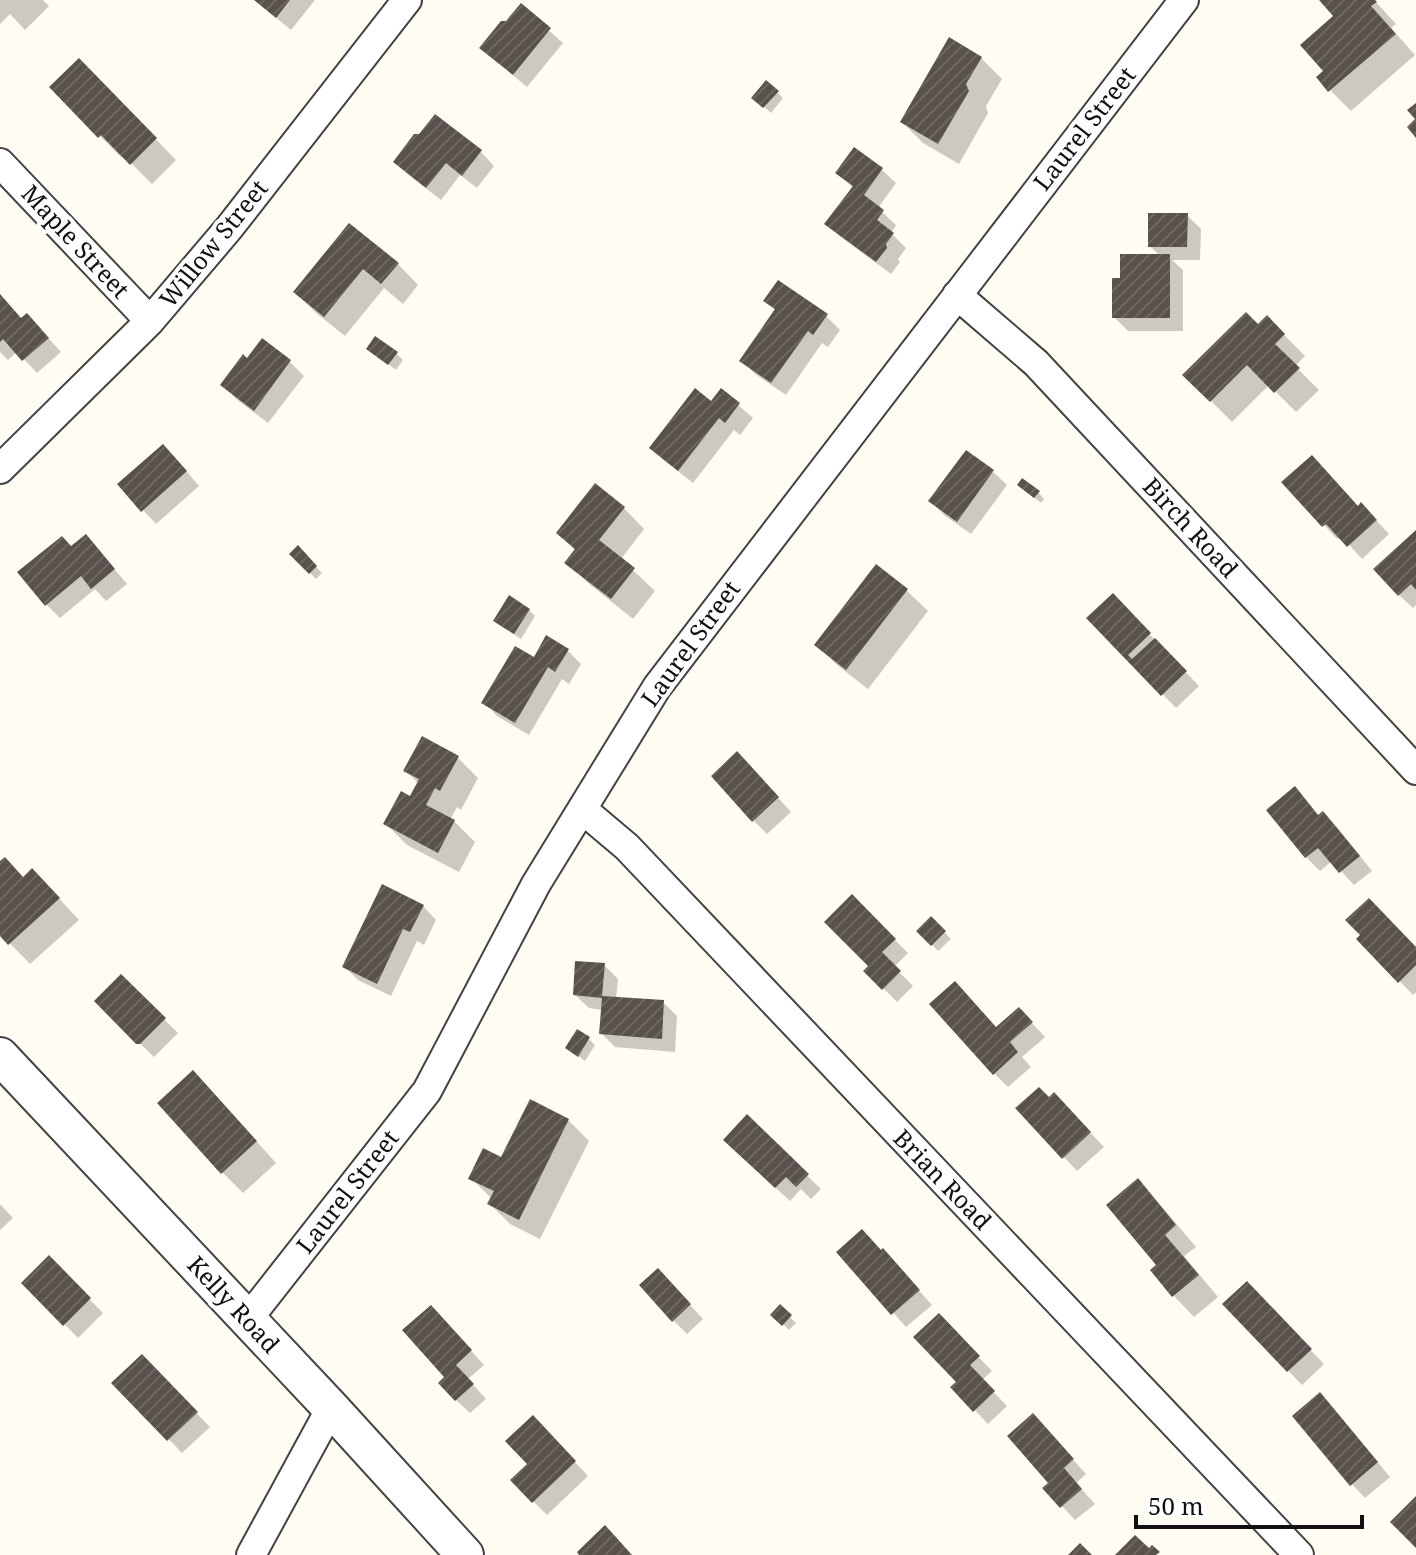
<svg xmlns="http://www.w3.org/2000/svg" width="1416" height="1555" font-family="'Noto Serif',serif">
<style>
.shadow{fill:#0003}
.building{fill:url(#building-hatch)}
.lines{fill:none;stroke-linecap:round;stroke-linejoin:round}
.minor-casing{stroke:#434343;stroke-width:32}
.tertiary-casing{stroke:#434343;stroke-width:40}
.minor{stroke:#fff;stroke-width:28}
.tertiary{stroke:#fff;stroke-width:36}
.labels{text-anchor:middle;stroke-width:8;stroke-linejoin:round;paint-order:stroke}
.street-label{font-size:24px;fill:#101010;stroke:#fff}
</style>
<defs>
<pattern id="building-hatch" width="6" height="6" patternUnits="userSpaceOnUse" patternTransform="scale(2)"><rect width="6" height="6" fill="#59514c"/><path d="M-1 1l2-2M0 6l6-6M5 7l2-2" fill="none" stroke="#6c6561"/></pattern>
</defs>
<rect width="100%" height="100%" fill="#fffcf3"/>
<path class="shadow" d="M0,0H43L49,6L25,30L10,14L0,24Z
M255,0H315L291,30Z
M1322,0H1374L1396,24L1391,28L1415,55L1351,111L1330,90L1325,72L1336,16Z
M521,6L563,43L527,87L481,48Z
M981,58L1002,79L986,106L988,113L959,164L923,143L902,122Z
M79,60L176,160L152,184L123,155L121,157L51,87Z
M777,92L783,98L771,113L754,98Z
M436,116L481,152L494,166L477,188L460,175L441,200L409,175L395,162L420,136Z
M882,170L896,183L878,208L896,225L891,233L906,248L898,259L900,262L891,274L841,237L827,224L853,188L838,173Z
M1187,215L1201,229L1200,260H1172L1183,270V331H1128L1114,317L1122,280L1160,256L1150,246Z
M349,226L398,264L418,285L403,304L384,288L345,336L316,313L295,292Z
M0,295L22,320L41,330L61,352L37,373L17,352L8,360L0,352Z
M765,300L826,316L840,330L828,347L822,343L786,395L755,374L742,360L776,311Z
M1267,318L1305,356L1295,366L1319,390L1296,412L1269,385L1232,422L1185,375Z
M262,341L290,362L304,376L268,423L236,399L223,385L248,360Z
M368,349L397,354L403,360L396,370Z
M722,391L753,418L740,435L734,430L693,483L665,461L651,448L712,404Z
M966,453L993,472L1007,485L971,534L944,515L931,501Z
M177,460L199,486L156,524L143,510Z
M1284,482L1358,508L1375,519L1389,534L1362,559L1341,536L1337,539Z
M1026,491L1038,492L1044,499L1041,503Z
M624,508L644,529L621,559L655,591L633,619L588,583L567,562L576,551L558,533Z
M1416,533V605L1413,608L1399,595Z
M72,548L99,551L127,584L106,601L95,589L60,618L46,604Z
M298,548L322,573L316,579L292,554Z
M877,567L907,591L928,611L868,689L837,665L817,645Z
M1113,596L1199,686L1176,708L1089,618Z
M529,610L535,616L521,639L502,627L495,621Z
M567,650L581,664L569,684L562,679L529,735L497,716L484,702L535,660Z
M457,757L478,778L461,810L457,807L451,818L475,842L459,872L407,845L386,824L411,799L419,784L406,771Z
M751,768L791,812L767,834L753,820Z
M1295,789L1319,816L1323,813L1337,827L1372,871L1354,885L1332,861L1320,871L1306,857L1269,810Z
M0,864L24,879L53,892L79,920L30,964L0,933Z
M852,897L908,953L894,967L913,986L897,1002L866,971L871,966Z
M423,906L436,920L424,945L417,941L391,996L358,980L345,967Z
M931,919L951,939L938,951L919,931Z
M1362,935L1416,949V992L1413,995L1359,939Z
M604,965L618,979L616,999L663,1002L677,1016L675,1052L615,1047L601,1033L603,1010L589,1008L575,995Z
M121,977L178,1033L154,1057L96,1001Z
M1019,1009L1045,1037L1022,1057L1031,1067L1008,1087L994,1073L997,1029Z
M589,1039L595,1045L585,1061L567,1048Z
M214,1094L276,1163L243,1193L222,1172Z
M1054,1095L1104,1147L1077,1171L1018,1108L1049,1100Z
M568,1120L589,1141L540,1239L510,1224L490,1204L492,1199L471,1178Z
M739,1154L798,1167L821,1189L811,1199L801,1189L790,1201Z
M1138,1181L1158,1202L1196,1247L1184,1256L1218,1297L1194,1317L1174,1296L1152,1271L1159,1265Z
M0,1204L13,1218L0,1230Z
M839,1252L896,1265L932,1305L906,1327Z
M49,1258L103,1313L78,1338L24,1283Z
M1247,1284L1324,1364L1302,1385L1224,1304Z
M672,1285L703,1319L687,1334L673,1320Z
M780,1307L796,1323L789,1330L773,1314Z
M444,1321L484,1365L468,1379L486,1399L470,1413L456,1400L447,1377Z
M952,1330L992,1371L982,1380L1007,1406L988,1424L953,1387L958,1382Z
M142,1357L210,1427L182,1453L114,1383Z
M1320,1395L1334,1409L1390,1477L1365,1498L1352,1484Z
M1046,1430L1086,1474L1076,1483L1095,1504L1075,1520L1045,1488L1051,1483Z
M547,1432L588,1476L547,1515L533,1501L530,1465Z"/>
<path class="building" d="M254,0H290L276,18Z
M1319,0H1375L1377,2L1371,6L1396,34L1328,92L1316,77L1323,71L1300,45L1333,16Z
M521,3L551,28L513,75L479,48L501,21H506Z
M949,37L982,57L966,84L969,91L938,144L900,122Z
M79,58L157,138L130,165L101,135L98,138L49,87Z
M766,80L779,91L763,108L751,98Z
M1416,103V138L1407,127L1415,119L1407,110Z
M435,114L482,150L462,176L446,163L426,188L393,162L414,134H419Z
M854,147L883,168L864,195L884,210L877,220L894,233L886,244L887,248L876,262L824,224L853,186L835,173Z
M1148,213H1188L1187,247H1148Z
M349,223L399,263L381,284L363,269L324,317L293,292Z
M1120,254H1170V318H1112V278H1120Z
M778,280L828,314L813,335L808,331L771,383L739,361L775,309L763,301Z
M0,294L21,318L27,313L49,338L22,361L3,339L0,342Z
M1246,312L1258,324L1267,315L1285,334L1275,344L1300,368L1274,393L1247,365L1210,402L1182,375Z
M375,336L398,352L388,365L366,349Z
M262,338L291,360L254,411L220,385L243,354L247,358Z
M695,388L711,401L721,388L740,403L725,423L719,418L678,471L649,448Z
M163,444L187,471L141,512L117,484Z
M966,450L994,470L957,522L928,501Z
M1312,455L1358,506L1361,502L1377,520L1347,547L1326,524L1322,527L1281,482Z
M1022,478L1040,491L1034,498L1017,485Z
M595,483L625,507L599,540L635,568L611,599L564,563L575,549L556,533Z
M1416,530V590L1411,584L1398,596L1373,569Z
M86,534L115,569L91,589L81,576L45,606L17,572L62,536L71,546Z
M298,545L317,566L309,574L289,554Z
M876,564L908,589L846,670L814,645Z
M1113,593L1151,633L1128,655L1132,659L1155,638L1187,671L1161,696L1086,618Z
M509,595L530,609L514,634L493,621Z
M546,635L569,649L555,672L548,667L515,723L481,703L515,646L534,657Z
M422,736L459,756L440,791L435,788L426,805L455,820L438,853L383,824L401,791L410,796L419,779L403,771Z
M737,751L779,797L752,822L711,776Z
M1295,786L1318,815L1323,811L1360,856L1339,873L1318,848L1305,858L1266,810Z
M5,857L23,877L32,868L60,898L8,945L0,936V861Z
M382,884L424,905L410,932L403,929L377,984L342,967Z
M852,894L896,939L882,952L901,971L882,990L863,971L868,966L824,922Z
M1369,898L1416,947V965L1398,983L1356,939L1360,935L1345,920Z
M931,916L946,931L931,946L916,931Z
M575,961L605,963L602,996L664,1000L662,1039L599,1034L602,998L573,995Z
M121,974L166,1018L140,1044H136L94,1001Z
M955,981L996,1027L1019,1007L1033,1022L1010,1042L1018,1052L993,1075L929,1004Z
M577,1029L590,1037L578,1057L565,1048Z
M193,1070L257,1141L221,1174L157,1103Z
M1039,1087L1049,1097L1054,1092L1091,1132L1062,1159L1015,1108Z
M530,1099L569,1119L519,1220L487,1204L494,1191L468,1179L483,1148L501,1157Z
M747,1114L809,1174L796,1187L786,1177L775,1188L723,1140Z
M1138,1178L1176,1225L1165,1235L1199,1275L1172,1297L1150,1270L1156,1265L1106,1205Z
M862,1229L881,1250L883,1248L920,1290L891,1315L836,1252Z
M49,1255L91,1298L63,1326L21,1283Z
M658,1268L691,1304L672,1322L639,1285Z
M1247,1281L1312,1349L1287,1372L1222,1304Z
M780,1304L792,1315L782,1326L770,1315Z
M431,1305L472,1350L456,1365L474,1384L455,1401L438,1383L444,1377L402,1330Z
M939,1313L980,1356L970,1365L995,1391L973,1412L950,1387L956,1382L913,1337Z
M142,1354L198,1412L167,1441L111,1383Z
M1320,1392L1378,1462L1350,1486L1292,1416Z
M1033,1413L1074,1459L1064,1468L1082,1489L1060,1508L1042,1488L1048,1483L1007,1436Z
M533,1415L576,1461L532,1503L510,1480L527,1464L505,1441Z
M1416,1496V1548L1390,1522Z
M605,1525L632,1555H579L577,1552Z
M1135,1535L1149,1548L1152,1545L1160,1552L1156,1555H1115Z
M1080,1543L1092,1555H1068Z"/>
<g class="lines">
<defs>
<path id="minor" d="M0,163L150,321
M957,295L1036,363L1416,770
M0,469L150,321L229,228L407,0
M582,809L627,847L1299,1555
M247,1320L427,1091L536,884L657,687L1184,0
M251,1555L331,1408"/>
<path id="tertiary" d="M0,1056L331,1408L465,1555"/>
</defs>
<use href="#minor" class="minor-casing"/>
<use href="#tertiary" class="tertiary-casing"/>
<use href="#minor" class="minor"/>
<use href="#tertiary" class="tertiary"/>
</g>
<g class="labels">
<g class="street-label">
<text transform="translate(1085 129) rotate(-52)" y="8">Laurel Street</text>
<text transform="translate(75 242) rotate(47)" y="8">Maple Street</text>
<text transform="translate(214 244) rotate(-51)" y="8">Willow Street</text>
<text transform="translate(1190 528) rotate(47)" y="8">Birch Road</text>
<text transform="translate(691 644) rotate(-54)" y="8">Laurel Street</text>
<text transform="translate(942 1180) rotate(46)" y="8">Brian Road</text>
<text transform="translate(348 1192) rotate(-52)" y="8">Laurel Street</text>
<text transform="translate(233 1305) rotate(47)" y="8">Kelly Road</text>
</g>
</g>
<path d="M1136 1515v12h226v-12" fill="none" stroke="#101010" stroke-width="4"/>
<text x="1148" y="1515" font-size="24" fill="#101010" stroke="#ffffff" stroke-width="6" paint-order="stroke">50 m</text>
</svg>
